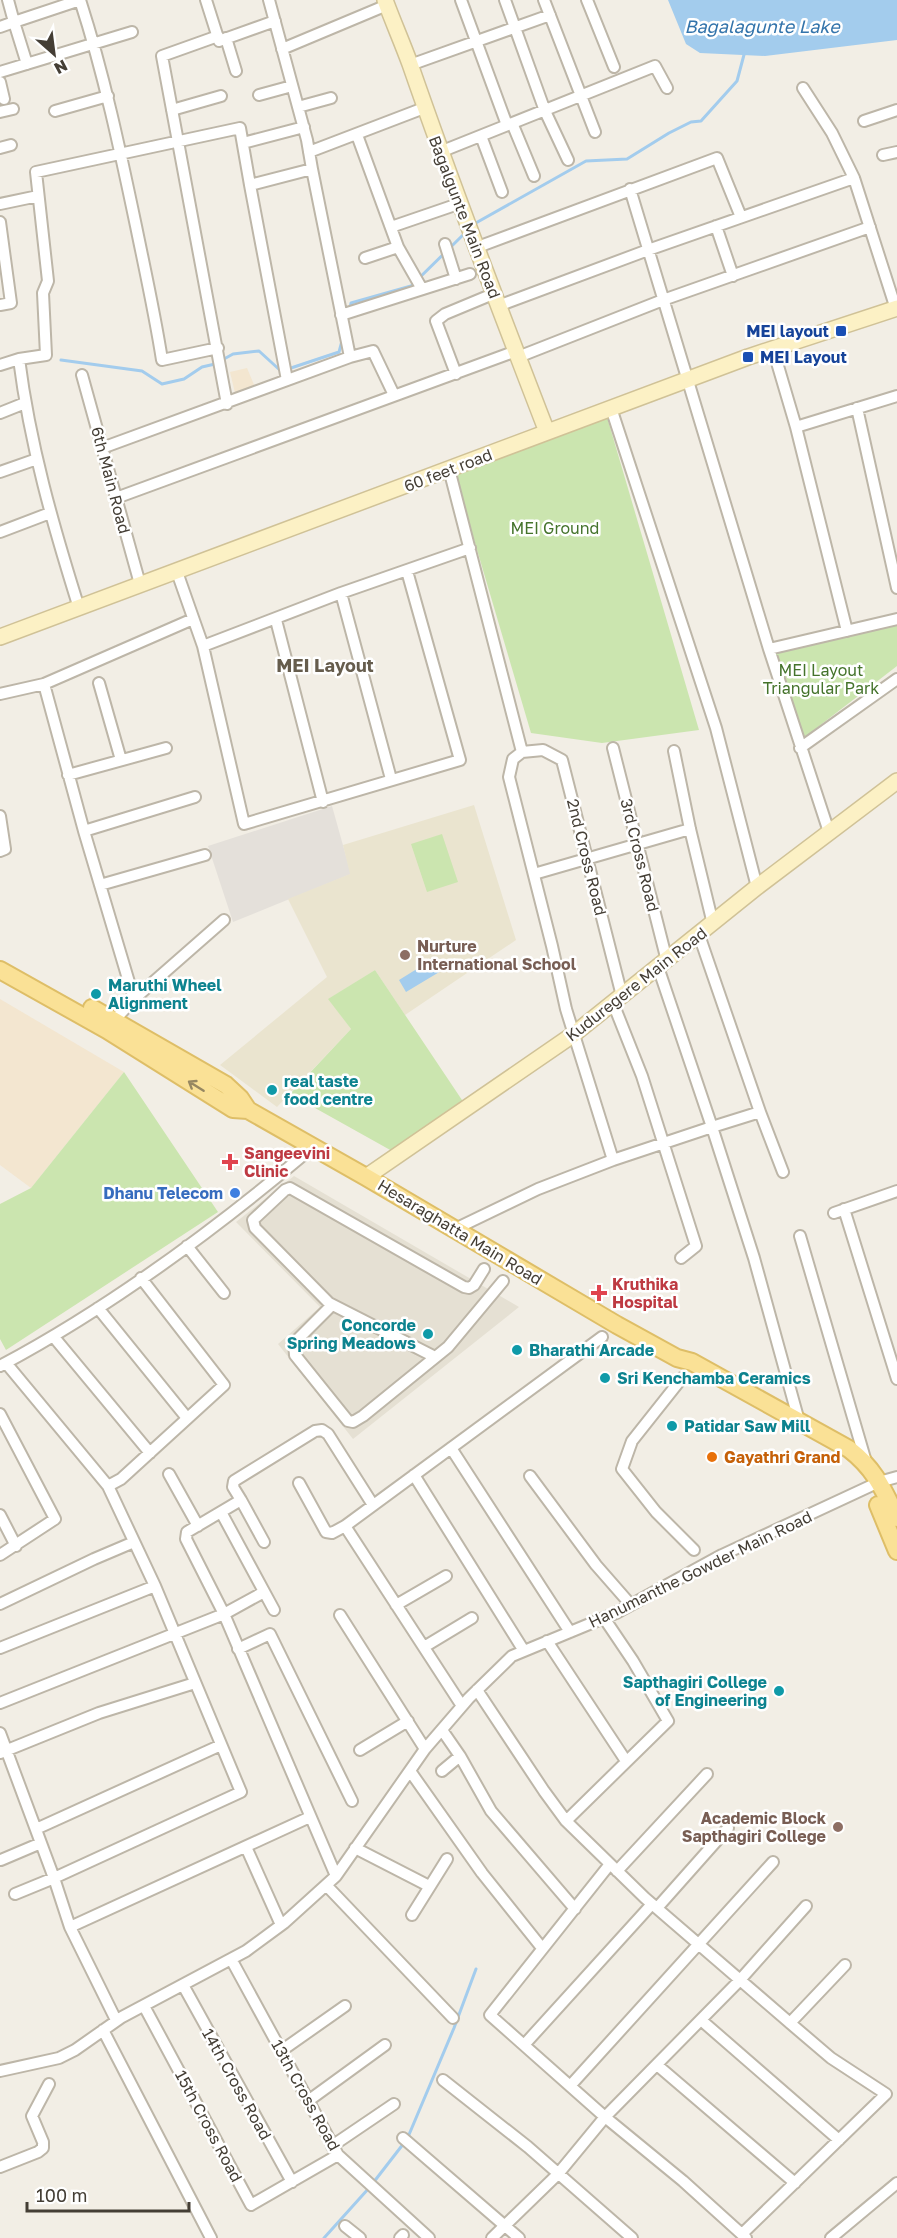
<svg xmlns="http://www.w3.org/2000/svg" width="897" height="2238" font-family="'Golos Text',sans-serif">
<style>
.residential{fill:#e5e0d3}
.commercial{fill:#f3e6d0}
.industrial{fill:#e4e0da}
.education{fill:#eae4cf}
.green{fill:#cbe5af}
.water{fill:#a3cced}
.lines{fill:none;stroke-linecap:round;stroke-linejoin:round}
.stream{stroke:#a3cced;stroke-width:3}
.street-casing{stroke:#bdb6a8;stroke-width:14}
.secondary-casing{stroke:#d0c297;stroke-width:18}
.primary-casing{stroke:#debe67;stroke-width:20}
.street{stroke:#fff;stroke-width:10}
.secondary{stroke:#fcf1c5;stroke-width:15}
.primary{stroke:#fae196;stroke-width:16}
.oneway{stroke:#968761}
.transit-dot{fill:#1a4fb4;stroke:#fff;stroke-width:2}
.education-dot{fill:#8d6e63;stroke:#fff;stroke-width:2}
.culture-dot{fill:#0f9aa8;stroke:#fff;stroke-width:2}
.health-dot{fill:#e0444e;stroke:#fff;stroke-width:2}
.shop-dot{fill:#3f7fe0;stroke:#fff;stroke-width:2}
.food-dot{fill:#e8710a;stroke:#fff;stroke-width:2}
.labels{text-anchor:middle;stroke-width:5;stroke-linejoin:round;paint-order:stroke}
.street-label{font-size:16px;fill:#443e35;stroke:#fff}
.transit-label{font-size:16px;font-weight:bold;fill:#164399;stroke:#fff;text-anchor:end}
.park-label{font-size:16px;fill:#44732b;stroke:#fff}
.education-label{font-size:16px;font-weight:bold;fill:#785e54;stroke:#fff;text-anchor:start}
.culture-label{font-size:16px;font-weight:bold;fill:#0d838f;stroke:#fff;text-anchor:start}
.health-label{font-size:16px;font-weight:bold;fill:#be3a42;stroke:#fff;text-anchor:start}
.shop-label{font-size:16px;font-weight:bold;fill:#366cbe;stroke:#fff;text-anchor:end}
.food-label{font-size:16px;font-weight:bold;fill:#c56008;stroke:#fff;text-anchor:start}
.water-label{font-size:18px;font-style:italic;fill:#3374ab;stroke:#fff}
.neighbourhood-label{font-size:18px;font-weight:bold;fill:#665d4d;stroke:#fff}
</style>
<rect width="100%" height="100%" fill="#f2eee5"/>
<path class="residential" d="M294,1176L519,1307L353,1439L278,1344L320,1307L236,1222Z"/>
<path class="commercial" d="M247,368L255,387L235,393L230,372Z
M0,999L124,1072L31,1188L0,1165Z"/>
<path class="industrial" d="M332,806L351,874L233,922L208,846Z"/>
<path class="education" d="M474,805L516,940L405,1015L375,970L329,999L351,1029L277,1107L220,1065L327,977L288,899L350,874L343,845Z"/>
<path class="green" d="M607,417L699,730L602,743L531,733L455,475Z
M897,625V666L801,740L774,652Z
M442,834L458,882L427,892L411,844Z
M375,970L464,1103L392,1151L290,1094L351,1029L328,999Z
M124,1072L218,1212L6,1350L0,1339V1204L31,1188Z"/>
<path class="water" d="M668,0H897V40L765,56L700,53L686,44Z
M433,959L441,971L406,992L399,980Z"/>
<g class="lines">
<path class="stream" d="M474,224L586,161L627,159L669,133L691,122L701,121L737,81L745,51
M350,309L351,303L411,286L465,233
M61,360L142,371L162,384L184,379L202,367L215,364L233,354L259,351L282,372
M288,369L339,352L342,341
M408,2137L454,2028L476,1969
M373,2183L404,2143
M324,2238L369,2188"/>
<defs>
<path id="street" d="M80,0C104,74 120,150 136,226C145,270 155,315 162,360L218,348
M206,0L219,41L275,21
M269,0L307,140L312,169
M461,0L507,125
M505,0L545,111L568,160
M544,0L595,132
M587,0L614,67
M0,27L14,22L8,0
M218,36L162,56L227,404
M226,38L236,71
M282,49L387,5
M27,64L14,22L80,0
M410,65L550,15
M0,72L132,32
M0,82L4,99
M803,88L832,133L854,178L896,309
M259,95L292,86
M298,107L331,98
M172,110L221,96
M55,111L108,96
M0,112L13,109
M864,121L897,110
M512,123L534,176
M357,135L398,247L422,289
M481,136L502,192
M243,143L304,127
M0,148L11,145
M309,152L424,108
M440,152L655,66L667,88
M883,155L897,152
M630,189L769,649L829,832
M0,204L38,196
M0,222L11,303L0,305
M716,226L733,276
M391,227L461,203
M445,244L456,279
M475,248L717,158L741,217
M365,258L398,247
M498,306L648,250L854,178
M341,315L470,274
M773,349L796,427L847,631
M518,357L663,300L870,227
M19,359C30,445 53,525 79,608
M0,365L19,359L46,355L43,293L48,281L36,172L240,128L250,185
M456,374L436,321L445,314L493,294
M82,375L140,584
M287,380L250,185L312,169L350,357
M611,408L716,728L757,887
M857,408L897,588
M0,413L25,403
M796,427L897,396
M102,448L350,357L373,351L394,395
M449,469L522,752
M0,472L37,459
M116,498L516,351
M0,532L50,513
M177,572L203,646L244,824L460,760L407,571
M341,593L391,779
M276,620L323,802
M203,646L341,593L470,548
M769,649L897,619
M99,683L121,760
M44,684L84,831L134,999
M0,694L44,684L193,619
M613,748L667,961
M800,748L897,679
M674,751L690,829L713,924
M522,752L513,759L509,777L552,946L566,1009L613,1160
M522,752L543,750L562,760L622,996
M68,775L166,748
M0,816L5,849L0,851
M84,831L195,797
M534,874L690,829
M100,885L205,855
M658,967L712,1127L760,1112L699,935
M613,1003L642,1076L696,1246L681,1258
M110,1025L134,999L224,920
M760,1112L783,1172
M844,1209L897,1379
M834,1213L897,1191
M455,1229L538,1189L613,1160L712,1127L754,1258L799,1421
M800,1236L866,1462
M187,1246L224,1293
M484,1269L474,1285L469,1288L464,1287L290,1188L285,1190L253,1220L255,1228L260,1233L329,1303V1308L294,1343L295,1355L348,1421L353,1422L363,1416L448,1347L503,1281
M329,1303L435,1357
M98,1308L187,1418
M53,1336L150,1453
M0,1366C113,1306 216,1229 313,1147
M682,1378L632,1441L622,1469L656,1512L694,1550
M0,1414L55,1519L0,1555
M451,1448L570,1632
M169,1474L198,1526
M414,1475L524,1651
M530,1476L596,1565L631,1605
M299,1483L326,1532L332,1533L345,1526L602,1337
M108,1486L121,1479L224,1385L141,1278
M241,1500L264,1542
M221,1512L274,1610
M0,1515L16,1546
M345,1526L462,1706
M264,1592L224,1614L186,1539L187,1532L241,1500L233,1487L234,1481L315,1431L322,1430L328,1434L373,1505
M0,1604L94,1559L134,1542
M396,1605L446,1576
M340,1615L425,1749
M547,1641L626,1761
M424,1647L472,1618
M0,1648L155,1586L108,1486L6,1363
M238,1649L270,1634L352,1801
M477,1690L544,1791L566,1821L645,1898L790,2023L831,2058L886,2094L742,2234
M0,1703L224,1614L336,1876
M442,1730L460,1756L491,1811L575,1909
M0,1733L54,1878L241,1792L155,1586
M360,1750L408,1721
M0,1753L99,1713L195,1683
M410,1771L482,1873L542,1948
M442,1771L460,1756
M566,1821L668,1721L633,1661L604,1618
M36,1829L221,1745
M246,1847L281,1925
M355,1848L429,1886
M1,1860L41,1843
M610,1864L490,2015L605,2117L683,2181L746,2238
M617,1871L707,1774
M326,1885L453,2018
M15,1894L54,1878L70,1927L310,1817
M657,1908L728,1828
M412,1915L447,1859
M70,1927L116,2020
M231,1959L338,2155L429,2238
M183,1985L292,2182
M144,2006L251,2205L338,2155
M701,2020L839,2140
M790,2023L845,1965
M103,2030L211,2238
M524,2045L652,1904
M281,2051L345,2006
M657,2065L795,2183
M0,2071L59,2058L75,2050L122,2017L246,1951L284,1923L336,1876L425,1749L469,1698L512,1656L616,1613L722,1555L879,1482L897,1477
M443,2080L528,2147L632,2238
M570,2086L773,1862
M308,2101L385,2045
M403,2138L519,2238
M332,2146L394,2104
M0,2167L38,2152L43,2148V2142L32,2116L49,2084
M345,2226L360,2238
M400,2238L403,2235
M492,2238L558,2174L605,2117L740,1980L806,1906
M831,2238L897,2183"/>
<path id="secondary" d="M385,0C393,22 402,42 410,64C453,188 500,310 547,432
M0,637L748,357L897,308
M366,1177L574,1034L757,887L897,781"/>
<path id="primary" d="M0,970L107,1030L233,1109L248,1110L366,1177L617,1325L677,1358L692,1362L849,1449C875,1469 883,1489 897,1518
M92,1008L226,1085L240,1098L248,1110
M878,1505L897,1551"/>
</defs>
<use href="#street" class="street-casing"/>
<use href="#secondary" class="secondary-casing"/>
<use href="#primary" class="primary-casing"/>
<use href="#street" class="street"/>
<use href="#secondary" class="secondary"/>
<use href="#primary" class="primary"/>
</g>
<defs><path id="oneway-shaft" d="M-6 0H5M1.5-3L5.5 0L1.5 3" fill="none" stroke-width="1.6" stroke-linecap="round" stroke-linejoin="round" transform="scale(1.5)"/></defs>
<use class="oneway" href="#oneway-shaft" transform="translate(196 1086) rotate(-148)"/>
<g class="transit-dot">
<rect x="835" y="325" width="12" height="12" rx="3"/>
<rect x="742" y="351" width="12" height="12" rx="3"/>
</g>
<g class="education-dot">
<circle cx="405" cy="955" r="6"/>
<circle cx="838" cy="1827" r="6"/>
</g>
<g class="culture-dot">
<circle cx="96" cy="994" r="6"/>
<circle cx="272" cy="1090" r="6"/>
<circle cx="428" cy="1334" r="6"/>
<circle cx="517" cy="1350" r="6"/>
<circle cx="605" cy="1378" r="6"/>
<circle cx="672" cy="1426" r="6"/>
<circle cx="779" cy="1691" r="6"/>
</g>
<g class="health-dot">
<path d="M227 1153h6v6h6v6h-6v6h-6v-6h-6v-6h6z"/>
<path d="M596 1284h6v6h6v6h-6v6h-6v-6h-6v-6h6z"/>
</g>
<circle class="shop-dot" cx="235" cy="1193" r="6"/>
<circle class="food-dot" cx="712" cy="1457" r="6"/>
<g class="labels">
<g class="street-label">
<text transform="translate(465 217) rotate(69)" y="6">Bagalgunte Main Road</text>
<text transform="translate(448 470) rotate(-21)" y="6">60 feet road</text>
<text transform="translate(111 480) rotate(75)" y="6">6th Main Road</text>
<text transform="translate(640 855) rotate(76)" y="6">3rd Cross Road</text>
<text transform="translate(587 857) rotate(76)" y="6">2nd Cross Road</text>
<text transform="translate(636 984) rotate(-38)" y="6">Kuduregere Main Road</text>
<text transform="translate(460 1232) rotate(31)" y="6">Hesaraghatta Main Road</text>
<text transform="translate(700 1569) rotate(-26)" y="6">Hanumanthe Gowder Main Road</text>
<text transform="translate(237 2084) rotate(61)" y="6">14th Cross Road</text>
<text transform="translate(306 2095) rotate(61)" y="6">13th Cross Road</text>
<text transform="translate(209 2126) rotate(62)" y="6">15th Cross Road</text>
</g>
<g class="transit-label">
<text x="829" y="337">MEI layout</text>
<text x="760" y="363" text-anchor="start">MEI Layout</text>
</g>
<g class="park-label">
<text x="555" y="534">MEI Ground</text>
<text x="821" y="676">MEI Layout<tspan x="821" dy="18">Triangular Park</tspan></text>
</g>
<g class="education-label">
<text x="417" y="952">Nurture<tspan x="417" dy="18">International School</tspan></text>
<text x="826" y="1824" text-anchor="end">Academic Block<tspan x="826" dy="18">Sapthagiri College</tspan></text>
</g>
<g class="culture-label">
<text x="108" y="991">Maruthi Wheel<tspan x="108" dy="18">Alignment</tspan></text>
<text x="284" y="1087">real taste<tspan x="284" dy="18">food centre</tspan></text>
<text x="416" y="1331" text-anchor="end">Concorde<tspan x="416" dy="18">Spring Meadows</tspan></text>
<text x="529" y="1356">Bharathi Arcade</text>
<text x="617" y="1384">Sri Kenchamba Ceramics</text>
<text x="684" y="1432">Patidar Saw Mill</text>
<text x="767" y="1688" text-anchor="end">Sapthagiri College<tspan x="767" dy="18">of Engineering</tspan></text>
</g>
<g class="health-label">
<text x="244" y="1159">Sangeevini<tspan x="244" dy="18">Clinic</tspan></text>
<text x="612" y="1290">Kruthika<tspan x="612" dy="18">Hospital</tspan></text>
</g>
<g class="shop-label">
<text x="223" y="1199">Dhanu Telecom</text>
</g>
<g class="food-label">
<text x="724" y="1463">Gayathri Grand</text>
</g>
<g class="water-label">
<text x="762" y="33">Bagalagunte Lake</text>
</g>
<g class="neighbourhood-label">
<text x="325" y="672">MEI Layout</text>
</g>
</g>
<g transform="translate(54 54) rotate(152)" stroke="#ffffff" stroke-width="4.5" paint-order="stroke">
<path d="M0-4.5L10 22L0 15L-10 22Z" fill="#443e35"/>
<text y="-9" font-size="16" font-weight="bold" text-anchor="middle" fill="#443e35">N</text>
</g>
<path d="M27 2202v9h162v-9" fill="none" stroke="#443e35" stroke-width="3"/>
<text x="36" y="2202" font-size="18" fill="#443e35" stroke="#ffffff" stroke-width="4.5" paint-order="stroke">100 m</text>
</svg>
